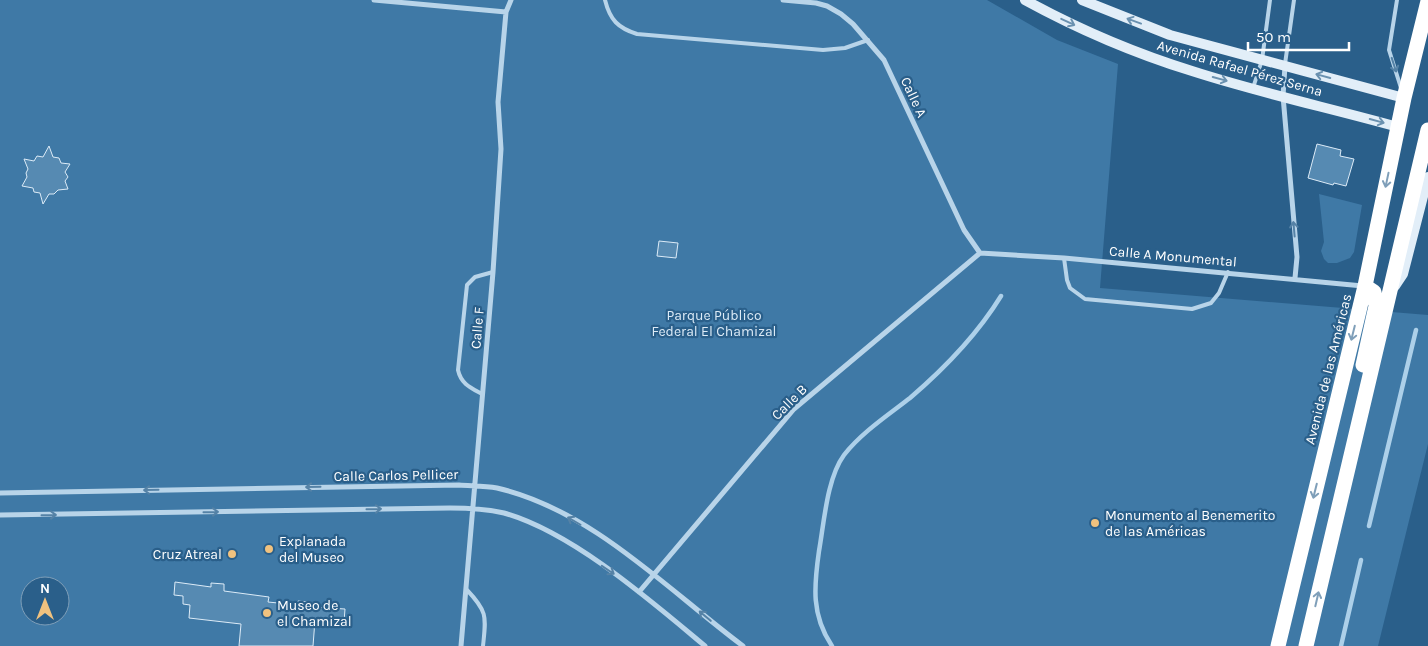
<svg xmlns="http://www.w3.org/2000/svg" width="1428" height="646" font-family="Karla,sans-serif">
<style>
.green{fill:#3f79a6;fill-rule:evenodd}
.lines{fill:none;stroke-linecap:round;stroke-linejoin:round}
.stream{stroke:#add0e9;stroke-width:4.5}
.building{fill:#568ab2;stroke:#dcebf7}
.lane{stroke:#b8d4e9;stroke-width:4}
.street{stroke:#b8d4e9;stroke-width:5}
.secondary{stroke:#e2eef8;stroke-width:10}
.highway{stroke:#fff;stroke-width:15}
.oneway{stroke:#6a91b0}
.oneway2{stroke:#5582a6}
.oneway3{stroke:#7f9fb9}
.poi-dot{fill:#f0c27f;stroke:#2a5f8a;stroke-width:2}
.labels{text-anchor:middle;stroke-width:4.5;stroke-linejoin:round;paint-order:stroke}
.street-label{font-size:14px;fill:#fff;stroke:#2a5f8a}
.park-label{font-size:14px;fill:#dcebf7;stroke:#2a5f8a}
.poi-label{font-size:14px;fill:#fff;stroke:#2a5f8a;text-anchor:start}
</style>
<rect width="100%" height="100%" fill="#2a5f8a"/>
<path class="green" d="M0,0H987L1057,40L1118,64L1100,288L1428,315V444L1378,646H0ZM30,586H60V616H30Z
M1319,194L1362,205L1354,252L1350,258L1337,263H1328L1324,259L1321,251L1324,242Z"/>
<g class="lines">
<path class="stream" d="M1369,526L1416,330
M832,646C811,615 814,586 819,551C824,523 827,478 844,455C861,433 888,415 910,398C945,368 977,335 1001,296
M1341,646L1361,560"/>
</g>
<path class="building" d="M1317,144L1341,150L1340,156L1354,159L1346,186L1334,183L1333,185L1308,178Z
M49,146L53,157L59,158L61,163L70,164L65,172L68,177L65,181L68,189L58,190L54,194H49L43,204L40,193L34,192L33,188L22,186L27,177L26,173L28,169L24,159L34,161L37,156L43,157Z
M659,241L678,243L676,258L657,256Z
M175,582L211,587V583L224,584V591L269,597L268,602L298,605V601L315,603L314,607L345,609L344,622L315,620L313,646H239L241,624L189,618L190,605L183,604V596L174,595Z"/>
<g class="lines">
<path class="lane" d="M605,0C610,20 618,28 637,34L823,50L845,48L868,40
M1397,0L1389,50L1401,88
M1285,64L1294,0
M1253,88L1262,60L1270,0
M1064,258L1067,280L1070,288L1085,299L1192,309L1211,303L1219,293L1228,272
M482,394C471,388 461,384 458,370L467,285L475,277L493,272
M467,590C488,612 486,617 483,646"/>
<path class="street" d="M374,0L506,12
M783,0L816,3L827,6L841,14L853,24L884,60L964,230L980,253
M1285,66L1283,96L1297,257L1295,278
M980,253L1064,258L1363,286
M0,493L459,485C472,486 485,486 497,488C592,510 668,590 743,646
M0,515L450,508C468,508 487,509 504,513C572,532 651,601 705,646
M639,592L794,409L980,253
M461,646L493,272L501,149L498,102L506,12L511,0"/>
<path class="secondary" d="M1025,0C1078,29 1134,53 1192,71C1260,93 1330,108 1398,127
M1082,0L1170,35L1404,98
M1395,286L1403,274L1428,177"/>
<path class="highway" d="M1363,365L1376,306L1374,292L1365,286
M1278,646L1365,286L1404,98L1428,1
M1306,646L1428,130"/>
</g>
<defs><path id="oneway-shaft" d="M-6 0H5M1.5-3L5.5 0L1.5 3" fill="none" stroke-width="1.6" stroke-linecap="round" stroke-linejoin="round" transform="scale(1.25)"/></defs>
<g class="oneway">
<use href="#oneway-shaft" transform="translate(1134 21) rotate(-160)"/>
<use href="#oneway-shaft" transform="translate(1068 22) rotate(25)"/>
<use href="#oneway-shaft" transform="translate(1323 76) rotate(-165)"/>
<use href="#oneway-shaft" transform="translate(1220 79) rotate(15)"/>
<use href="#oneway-shaft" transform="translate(1377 121) rotate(15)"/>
</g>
<g class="oneway2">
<use href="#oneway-shaft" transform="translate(1394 65) rotate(72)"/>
<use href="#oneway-shaft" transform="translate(1294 229) rotate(-95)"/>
<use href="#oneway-shaft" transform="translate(313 487) rotate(179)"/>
<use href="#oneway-shaft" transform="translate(151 490) rotate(179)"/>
<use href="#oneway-shaft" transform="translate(374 509) rotate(-1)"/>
<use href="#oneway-shaft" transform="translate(211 512) rotate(-1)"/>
<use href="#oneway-shaft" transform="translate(49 515) rotate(-1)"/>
<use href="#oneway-shaft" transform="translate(574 521) rotate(-150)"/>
<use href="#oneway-shaft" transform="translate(608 570) rotate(34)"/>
<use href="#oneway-shaft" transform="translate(705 616) rotate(-140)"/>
</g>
<g class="oneway3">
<use href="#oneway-shaft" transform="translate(1387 180) rotate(102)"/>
<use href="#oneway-shaft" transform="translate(1353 333) rotate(104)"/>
<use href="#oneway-shaft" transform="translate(1315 491) rotate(104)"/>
<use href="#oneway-shaft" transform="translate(1317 599) rotate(-77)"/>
</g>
<g class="poi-dot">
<circle cx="1095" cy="523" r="5"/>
<circle cx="269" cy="549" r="5"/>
<circle cx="232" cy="554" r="5"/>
<circle cx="267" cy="613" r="5"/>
</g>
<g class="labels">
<g class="street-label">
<text transform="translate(1240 68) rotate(16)" y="5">Avenida Rafael Pérez Serna</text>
<text transform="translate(914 97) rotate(65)" y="5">Calle A</text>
<text transform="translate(1173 256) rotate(5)" y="5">Calle A Monumental</text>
<text transform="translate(477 328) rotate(-85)" y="5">Calle F</text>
<text transform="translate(1328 369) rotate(-76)" y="5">Avenida de las Américas</text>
<text transform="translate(789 402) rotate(-45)" y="5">Calle B</text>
<text transform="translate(396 475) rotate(-1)" y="5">Calle Carlos Pellicer</text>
</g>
<g class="park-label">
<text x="714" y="320">Parque Público<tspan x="714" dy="16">Federal El Chamizal</tspan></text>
</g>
<g class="poi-label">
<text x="1105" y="520">Monumento al Benemerito<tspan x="1105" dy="16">de las Américas</tspan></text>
<text x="279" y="546">Explanada<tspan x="279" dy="16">del Museo</tspan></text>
<text x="222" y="559" text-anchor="end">Cruz Atreal</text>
<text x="277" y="610">Museo de<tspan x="277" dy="16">el Chamizal</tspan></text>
</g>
</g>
<g transform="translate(45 601)"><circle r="24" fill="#2a5f8a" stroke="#7f9fb9"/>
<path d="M0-4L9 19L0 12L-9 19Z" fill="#f0c27f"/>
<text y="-8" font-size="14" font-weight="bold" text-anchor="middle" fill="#ffffff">N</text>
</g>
<path d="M1248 42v8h101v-8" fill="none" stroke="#ffffff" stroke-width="2.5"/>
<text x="1256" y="42" font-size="15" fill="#ffffff" stroke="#2a5f8a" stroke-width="4" paint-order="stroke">50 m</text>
</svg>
